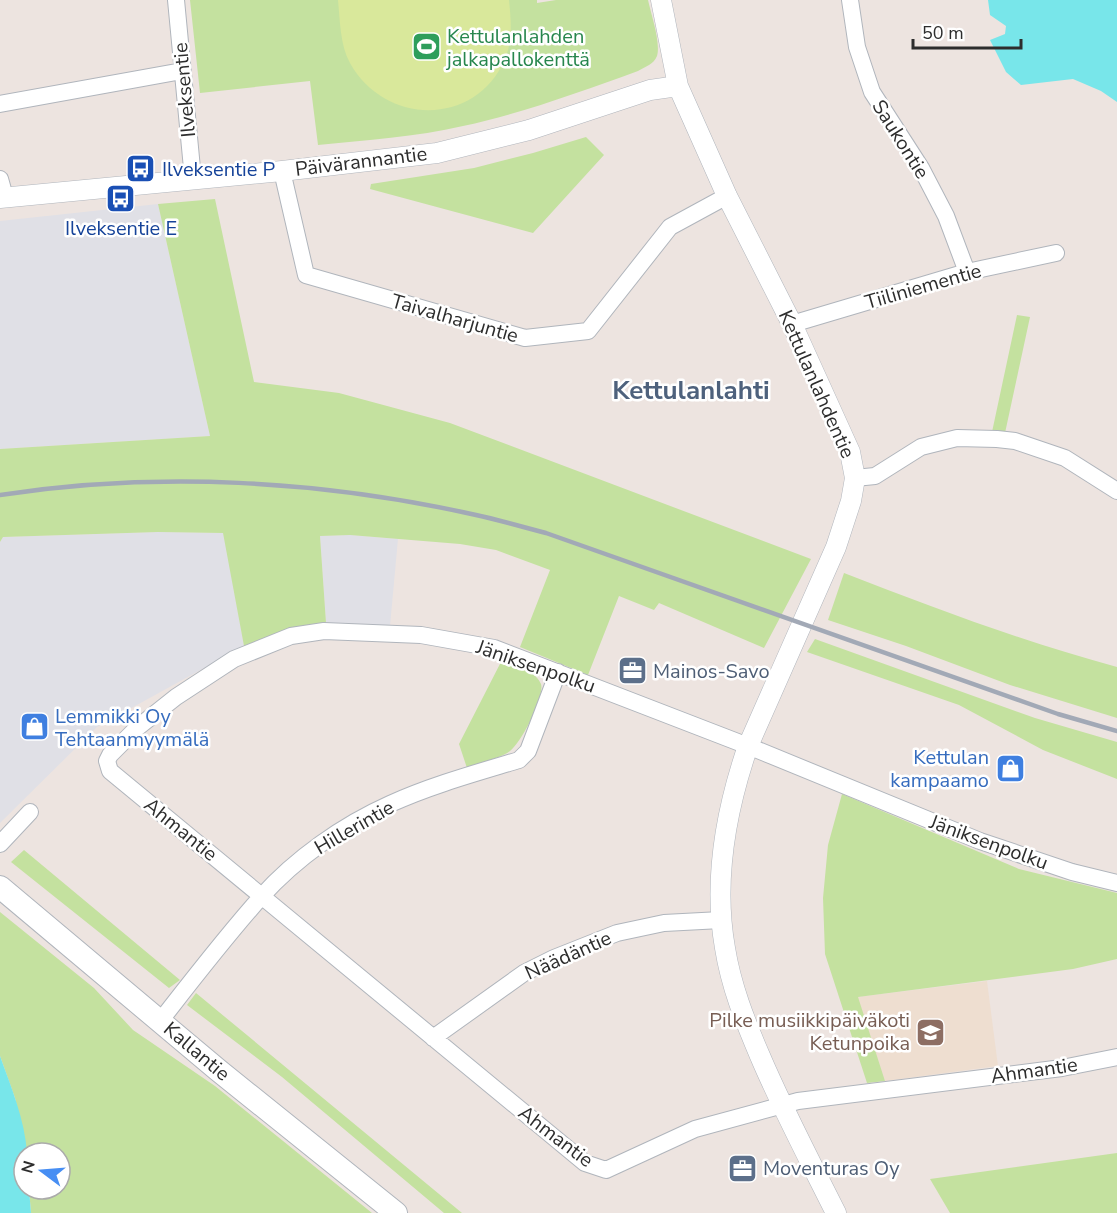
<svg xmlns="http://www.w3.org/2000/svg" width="1117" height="1213" font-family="'Nunito Sans',sans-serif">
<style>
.industrial{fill:#e0e0e6}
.education{fill:#eeded0}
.green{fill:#c4e19f}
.pitch{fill:#d9e89b}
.water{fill:#78e6ea}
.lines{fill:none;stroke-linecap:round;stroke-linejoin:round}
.minor-casing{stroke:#b0b5bc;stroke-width:18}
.tertiary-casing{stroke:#b0b5bc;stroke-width:21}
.secondary-casing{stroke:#b0b5bc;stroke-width:24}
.minor{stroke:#fff;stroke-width:16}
.tertiary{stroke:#fff;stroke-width:20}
.secondary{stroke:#fff;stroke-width:22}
.rail{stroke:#a2a9b6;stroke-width:4.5}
.labels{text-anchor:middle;stroke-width:5;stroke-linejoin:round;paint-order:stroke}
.leisure-label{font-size:20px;fill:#27864d;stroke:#fff;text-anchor:start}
.street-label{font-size:20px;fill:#2d2d2d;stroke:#fff}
.transit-label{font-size:20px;fill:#164399;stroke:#fff;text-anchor:start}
.service-label{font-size:20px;fill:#4e5e75;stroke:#fff;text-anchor:start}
.shop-label{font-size:20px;fill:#366cbe;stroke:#fff;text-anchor:start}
.education-label{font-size:20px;fill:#785e54;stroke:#fff;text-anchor:end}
.district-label{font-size:26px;font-weight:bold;fill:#4e617c;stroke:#fff}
</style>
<rect width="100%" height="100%" fill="#ede4e0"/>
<path class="industrial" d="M158,204L210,436L0,449V221Z
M158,532L224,533L244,646L97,727L0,823V542L2,537Z
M350,535L398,539L390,626L326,623L320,536Z"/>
<path class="education" d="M987,981L998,1066L885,1081L857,997Z"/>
<path class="green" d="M190,0H537V3L556,0H648C651,14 661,43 657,56C654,64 645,67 638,71C580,92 523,113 463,126C416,137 366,140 318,145L310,81L200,93Z
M586,137L604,155L533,233L370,189L371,184L474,168L533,153Z
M215,199L254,382L339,393L450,423L811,559L764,648L659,603L654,610L619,596L588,675L520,647L550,570L496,550L460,544L350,535L320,536L326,623L284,630L244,646L223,533L158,532L3,537L0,542V449L210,436L158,204Z
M1017,315L1030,317L1005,433L992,432Z
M844,573C934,608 1024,642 1117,667V718L1010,685L906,646L828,620Z
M815,639L1035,718L1117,742V779L1043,750L959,705L807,652Z
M502,660C514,665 536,671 541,684C545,697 521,743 510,751C501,758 478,763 467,768L459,744Z
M842,794L1019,869L1117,893V959L1073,969L858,997L885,1081L867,1083L825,954L823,898L828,845Z
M24,850L180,980L169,988L11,862Z
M0,912L94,988L133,1030L215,1086L372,1213H31L29,1189H60V1153H27L15,1098L0,1056Z
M196,993L462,1213H444L282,1077L187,1005Z
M1117,1153V1213H950L930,1179Z"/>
<path class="pitch" d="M338,0H509C511,20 513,40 505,59C476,127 385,126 350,63C340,45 340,20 338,0Z"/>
<path class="water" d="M988,0H1117V102L1101,91L1073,79L1021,85L1006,72L990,40L1005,34L1006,26L990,15Z
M0,1056C11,1087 25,1120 27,1153H24V1189H29L31,1213H0Z"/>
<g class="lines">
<defs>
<path id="minor" d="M176,0L193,179
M850,0L857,47L872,92L921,168L946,216L967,272
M0,104L182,71
M282,171L306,275L525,338L588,331L670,227L727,196
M0,179L5,197
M792,324L967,272L1056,253
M855,478L875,476L921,447L957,438L997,439L1015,441L1065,458L1117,491
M0,844L30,812
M1117,883L1072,872L980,841L748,746L494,648L421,635L324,631L291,636L234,659L176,697L137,728L110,755L107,761L110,771L585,1163L606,1170L695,1129L798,1101L1062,1068L1117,1057
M161,1020C193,979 226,936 261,897C296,858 343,825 390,804C432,785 476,773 519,760L528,751L558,672
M433,1038L524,973L554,958L617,933L664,923L721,920"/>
<path id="tertiary" d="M661,0L678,86L727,196L792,324L850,452L855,478L851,501L836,547L748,746C726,810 713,880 725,948C731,986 745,1021 760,1056C783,1110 810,1161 836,1213
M0,198L282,171L437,153L529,130L650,90L678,86"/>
<path id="secondary" d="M0,887L218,1070L396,1213"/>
</defs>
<use href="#minor" class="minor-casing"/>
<use href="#tertiary" class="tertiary-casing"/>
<use href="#secondary" class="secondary-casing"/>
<use href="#minor" class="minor"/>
<use href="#tertiary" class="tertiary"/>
<use href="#secondary" class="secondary"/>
<path class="rail" d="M0,495C157,471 321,480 476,515C499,520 523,527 546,533L1058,714L1117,731"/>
</g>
<defs>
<symbol id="stadium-square" viewBox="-11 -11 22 22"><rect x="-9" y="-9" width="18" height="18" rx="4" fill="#2e9e5b" stroke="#fff"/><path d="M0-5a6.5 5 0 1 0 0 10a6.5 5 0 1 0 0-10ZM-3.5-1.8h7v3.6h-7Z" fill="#fff"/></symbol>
<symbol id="bus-square" viewBox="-11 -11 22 22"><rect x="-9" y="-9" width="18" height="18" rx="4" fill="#1a4fb4" stroke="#fff"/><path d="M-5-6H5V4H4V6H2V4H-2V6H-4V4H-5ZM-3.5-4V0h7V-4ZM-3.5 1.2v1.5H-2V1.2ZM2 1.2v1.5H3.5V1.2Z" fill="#fff"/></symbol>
<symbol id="office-square" viewBox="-11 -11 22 22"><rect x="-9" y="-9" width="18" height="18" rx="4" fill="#5c6f8a" stroke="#fff"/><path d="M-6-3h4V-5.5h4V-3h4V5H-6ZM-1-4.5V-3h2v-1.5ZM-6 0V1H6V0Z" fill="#fff"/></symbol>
<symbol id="shop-square" viewBox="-11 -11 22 22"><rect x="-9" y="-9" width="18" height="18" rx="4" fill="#3f7fe0" stroke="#fff"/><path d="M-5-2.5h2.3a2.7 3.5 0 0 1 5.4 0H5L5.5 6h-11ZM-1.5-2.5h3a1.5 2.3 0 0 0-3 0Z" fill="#fff"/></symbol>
<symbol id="school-square" viewBox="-11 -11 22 22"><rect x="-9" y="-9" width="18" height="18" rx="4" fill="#8d6e63" stroke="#fff"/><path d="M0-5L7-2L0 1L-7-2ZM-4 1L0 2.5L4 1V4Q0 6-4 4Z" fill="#fff"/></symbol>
</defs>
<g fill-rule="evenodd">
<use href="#stadium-square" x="410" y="30" width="33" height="33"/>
<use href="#bus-square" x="124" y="152" width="33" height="33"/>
<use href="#bus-square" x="104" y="182" width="33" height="33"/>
<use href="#office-square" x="616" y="654" width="33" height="33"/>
<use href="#shop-square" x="18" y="710" width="33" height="33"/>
<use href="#shop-square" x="994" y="752" width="33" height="33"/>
<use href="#school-square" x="914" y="1016" width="33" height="33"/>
<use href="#office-square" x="726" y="1152" width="33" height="33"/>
</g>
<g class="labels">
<g class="leisure-label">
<text x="447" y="43">Kettulanlahden<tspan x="447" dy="23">jalkapallokenttä</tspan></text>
</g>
<g class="street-label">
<text transform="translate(184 90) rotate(-95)" y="7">Ilveksentie</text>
<text transform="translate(901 139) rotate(58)" y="7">Saukontie</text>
<text transform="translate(361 161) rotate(-7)" y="7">Päivärannantie</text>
<text transform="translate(923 286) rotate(-16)" y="7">Tiiliniementie</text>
<text transform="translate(455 318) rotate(16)" y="7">Taivalharjuntie</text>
<text transform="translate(817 384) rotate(66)" y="7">Kettulanlahdentie</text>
<text transform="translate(536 666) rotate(19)" y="7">Jäniksenpolku</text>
<text transform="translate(354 827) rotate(-30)" y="7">Hillerintie</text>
<text transform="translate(181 829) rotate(39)" y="7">Ahmantie</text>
<text transform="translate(989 842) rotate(20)" y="7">Jäniksenpolku</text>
<text transform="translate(568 955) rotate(-24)" y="7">Näädäntie</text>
<text transform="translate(197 1051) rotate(40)" y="7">Kallantie</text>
<text transform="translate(1034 1070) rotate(-8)" y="7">Ahmantie</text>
<text transform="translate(556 1136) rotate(37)" y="7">Ahmantie</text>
</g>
<g class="transit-label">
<text x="162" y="176">Ilveksentie P</text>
<text x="121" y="235" text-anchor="middle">Ilveksentie E</text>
</g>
<g class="service-label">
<text x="653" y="678">Mainos-Savo</text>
<text x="763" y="1175">Moventuras Oy</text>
</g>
<g class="shop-label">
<text x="55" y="723">Lemmikki Oy<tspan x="55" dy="23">Tehtaanmyymälä</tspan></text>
<text x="989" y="764" text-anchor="end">Kettulan<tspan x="989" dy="23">kampaamo</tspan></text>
</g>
<g class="education-label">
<text x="910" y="1027">Pilke musiikkipäiväkoti<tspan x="910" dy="23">Ketunpoika</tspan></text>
</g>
<g class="district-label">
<text x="691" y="399">Kettulanlahti</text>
</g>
</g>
<g transform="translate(42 1171) rotate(286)"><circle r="28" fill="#ffffff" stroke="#ababab" stroke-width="1.5"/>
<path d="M0-4.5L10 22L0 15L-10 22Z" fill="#478ef3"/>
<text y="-9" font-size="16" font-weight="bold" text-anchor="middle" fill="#2d2d2d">N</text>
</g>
<path d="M913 39v9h108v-9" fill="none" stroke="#2d2d2d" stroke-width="3"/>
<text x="922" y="39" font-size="18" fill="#2d2d2d" stroke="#ffffff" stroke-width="4.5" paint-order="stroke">50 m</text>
</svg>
